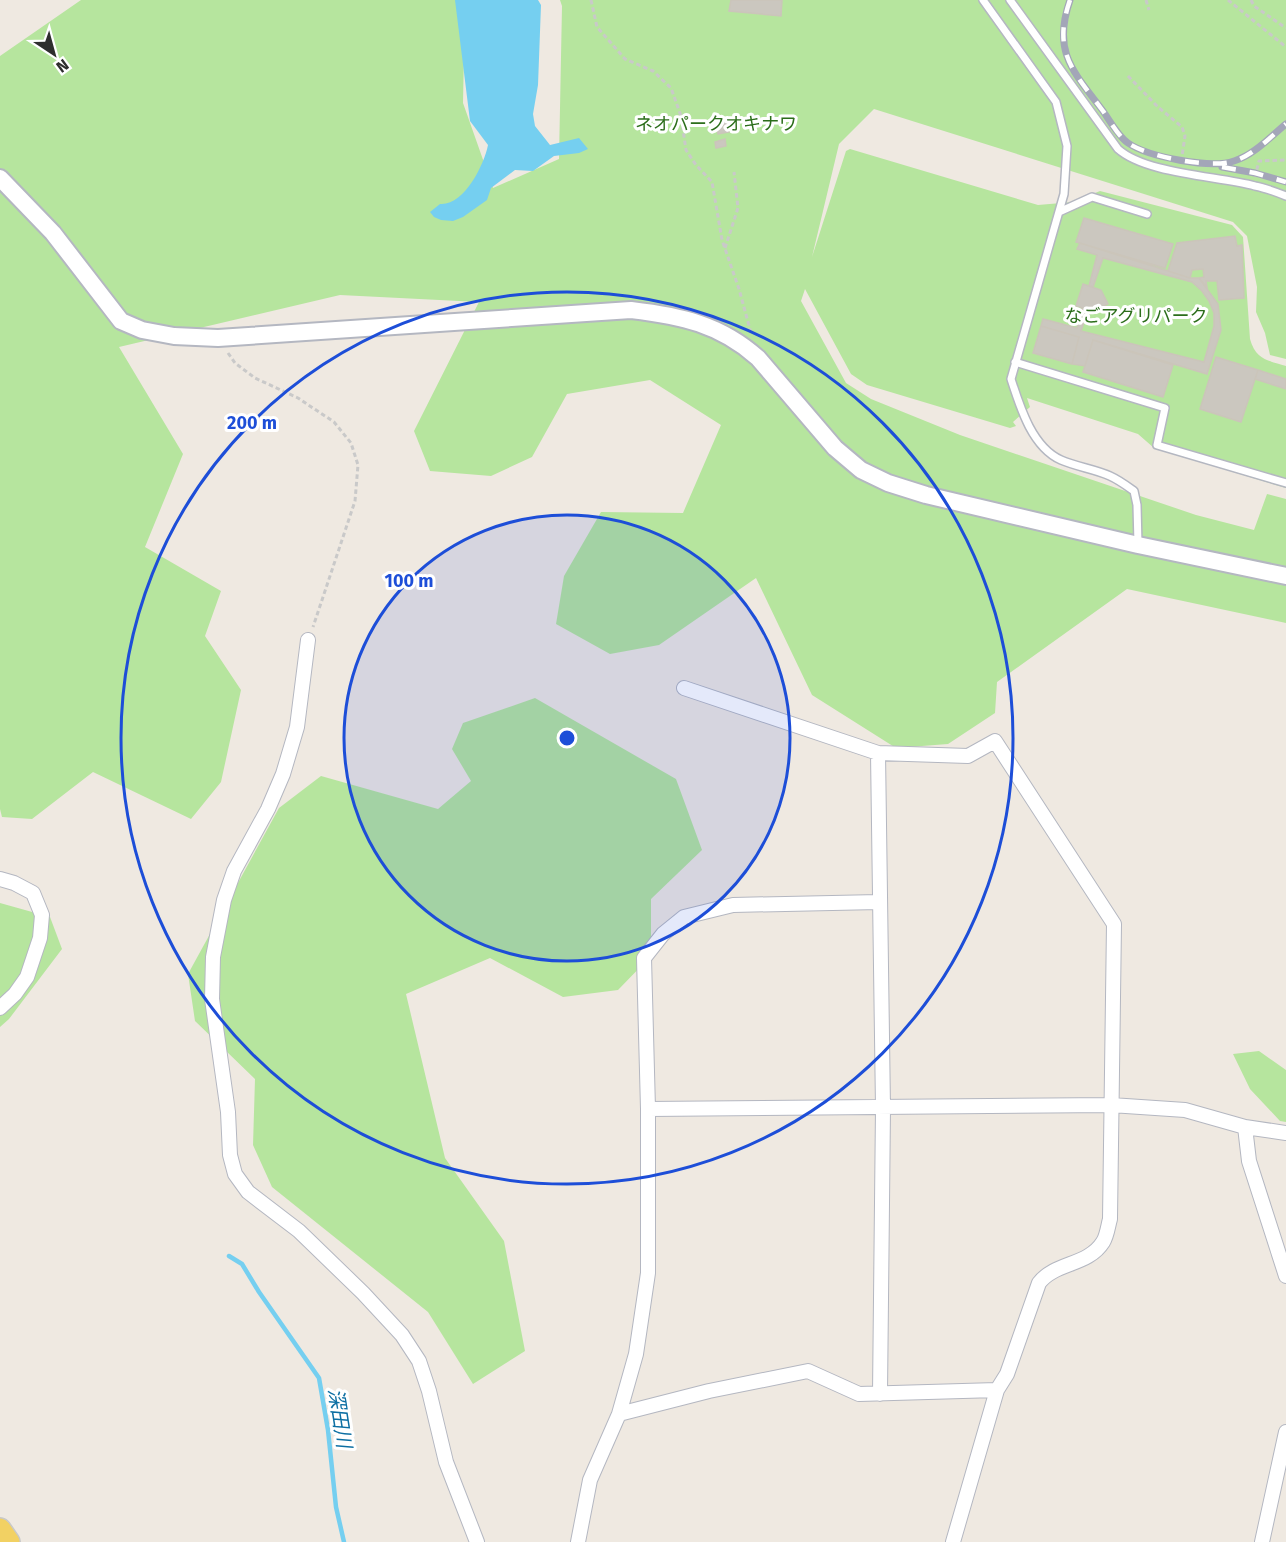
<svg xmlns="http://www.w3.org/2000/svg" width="1286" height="1542" font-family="'Fira Sans','Noto Sans JP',sans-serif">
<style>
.green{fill:#b6e59e}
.water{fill:#75cff0}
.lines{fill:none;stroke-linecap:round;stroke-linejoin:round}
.stream{stroke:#75cff0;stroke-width:4.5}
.building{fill:#cbc7bf;stroke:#cbc5ba;stroke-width:1.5}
.service-casing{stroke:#b4b7c1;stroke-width:10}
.minor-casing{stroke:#b4b7c1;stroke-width:16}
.tertiary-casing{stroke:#b4b7c1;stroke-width:20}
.primary-casing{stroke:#c9c9c9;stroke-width:24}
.path{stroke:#c9c9c9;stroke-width:3;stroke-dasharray:4.5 3;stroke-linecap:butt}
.service{stroke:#fff;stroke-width:7}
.minor{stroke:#fff;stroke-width:14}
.tertiary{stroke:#fff;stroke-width:16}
.primary{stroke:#f2d163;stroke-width:21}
.rail-casing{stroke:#a3a6b8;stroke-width:7}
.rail{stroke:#fff;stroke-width:4.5;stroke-dasharray:14;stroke-linecap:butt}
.ring{fill:none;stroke:#1d4ed8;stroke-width:3}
.labels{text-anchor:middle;stroke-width:6;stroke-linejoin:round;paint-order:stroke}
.park-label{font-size:18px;fill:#2c6e1b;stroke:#fff}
.water-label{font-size:20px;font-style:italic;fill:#0d6fa3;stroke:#fff}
.centre{fill:#1d4ed8;stroke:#fff;stroke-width:3}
.ring-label{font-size:18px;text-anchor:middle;font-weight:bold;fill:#1d4ed8;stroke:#fff;stroke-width:6;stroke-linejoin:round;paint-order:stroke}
</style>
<rect width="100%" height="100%" fill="#efe9e1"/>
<path class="green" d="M81,0H465L463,103L493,188L559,159L562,6L560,0H1286V359L1270,355L1265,333L1256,312L1257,287L1247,236L1233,222L874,109L839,144L812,257L846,151L850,149L1038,205L1073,202L1100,191L1232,225L1243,237L1250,339C1256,360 1267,360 1286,366V488L1154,448L1138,434L1027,398L1030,407L1013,422L1016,426L1010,428L867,385L851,374L805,289L801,301L846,383L871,399L960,435L1196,515L1254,530L1267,494L1286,499V623L1127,589L997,682L995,713L948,744L896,748L812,695L756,578L659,645L610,654L556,624L564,576L601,512L683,513L721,425L650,380L567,394L532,457L491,476L430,471L414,431L479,302L340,295L119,347L183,454L145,547L221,591L205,636L241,690L221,782L191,819L93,772L32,819L2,817L0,809V56Z
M535,698L676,779L702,850L651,899V956L618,990L563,997L490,958L406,994L445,1158L504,1241L525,1351L473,1384L428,1312L272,1187L253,1145L255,1079L195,1021L188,974L279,808L321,776L438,809L471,781L452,749L463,723Z
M0,903L50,917L62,949L9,1019L0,1027Z
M1259,1051L1286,1070V1122L1280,1121L1250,1089L1233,1054Z"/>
<path class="water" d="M455,0H538L541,5L538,85L533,114L535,126L550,145L579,138L588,149L579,153L554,156L533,171L515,170L491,188L487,200L463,217L453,221L441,220L434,217L430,212L440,204C464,206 484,165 488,145L470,121Z"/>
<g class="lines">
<path class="stream" d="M229,1256L242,1264L259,1292L319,1378L328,1430L336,1507L344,1542"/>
</g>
<path class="building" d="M731,0H782L781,16L729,11Z
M726,120L729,132L718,134L715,122Z
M725,139L726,146L716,148L715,142Z
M1084,218L1173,244L1165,268L1076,242Z
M1235,236L1237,246L1242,245L1244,298L1219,300L1217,281H1206L1207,287L1199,278L1204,277L1203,269L1192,270L1190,278L1168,271L1177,243Z
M1080,243L1190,278H1199L1218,304L1221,330L1207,374L1093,340L1085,366L1072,364L1079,337L1041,326L1043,319L1077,328L1082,308L1088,310L1081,331L1204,362L1214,326V313L1209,301L1202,291L1192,282L1103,258L1093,287L1089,286L1097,255L1077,249Z
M1083,284L1101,290L1108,304L1094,311L1076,306Z
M1041,326L1079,337L1072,364L1033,353Z
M1093,340L1173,365L1163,397L1083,372Z
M1216,357L1258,370L1241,422L1200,409Z
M1258,370L1286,379V389L1255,379Z"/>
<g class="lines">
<defs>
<path id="service" d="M983,0L1056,102L1067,146L1064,194L1011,379C1020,407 1032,447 1061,460C1077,467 1095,469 1110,476C1119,480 1127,486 1134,491L1137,505L1138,544
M1010,0L1118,149C1146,174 1218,176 1255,186C1266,188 1276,192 1286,196
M1059,212L1092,197L1147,214
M1015,362L1165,408L1157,445L1286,483"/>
<path id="minor" d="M308,640L297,727L283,774L268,809L234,871L224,900L213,957L212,999L228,1112L230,1155L235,1174L248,1192L299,1231L363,1293L402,1335L419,1361L429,1391L446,1462L477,1542
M684,688L878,753L968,756L995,741L1114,924L1110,1219C1108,1226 1107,1236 1103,1242C1088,1266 1055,1262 1039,1283L1007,1374L997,1390L953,1542
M878,753L883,1108L880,1394
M0,879L14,883L33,893L42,915L40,938L27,977L15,994L0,1008
M648,1109L1111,1105L1185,1110L1245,1127L1286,1133
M1245,1127L1249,1161L1286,1276
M619,1414L709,1391L808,1371L859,1394L997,1390
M578,1542L590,1480L619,1414L636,1354L648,1273V1109L644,958L663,934L684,917L733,905L879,902
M1262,1542L1286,1432"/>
<path id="tertiary" d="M0,178L53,233L121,321L142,330L174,336L218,338L631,310C681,316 720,324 758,358L835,448L861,470L888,483L926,495L1138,545L1286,576"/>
<path id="primary" d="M0,1529L9,1542"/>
</defs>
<use href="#service" class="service-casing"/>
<use href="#minor" class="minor-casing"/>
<use href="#tertiary" class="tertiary-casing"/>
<use href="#primary" class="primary-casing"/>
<path class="path" d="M591,0L597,27L625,59L653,71L671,88L681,116L686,150L696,165L712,182L722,240L739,289L751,333
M1146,0L1149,10
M1228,0L1286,47
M1251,0L1254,6L1286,28
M1128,76L1158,107L1182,127L1185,136L1181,163
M1255,177L1259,161L1286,160
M725,248L738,208L734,172
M228,353L235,363L255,378L298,398L334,422L351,443L358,465L355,501L313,627"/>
<use href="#service" class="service"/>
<use href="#minor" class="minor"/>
<use href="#tertiary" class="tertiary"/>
<use href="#primary" class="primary"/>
<defs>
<path id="rail" d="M1070,0C1052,52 1073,71 1103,111C1110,121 1118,136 1128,143C1148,157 1211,169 1234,161C1254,155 1270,137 1286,124
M1222,167L1255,173L1286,182"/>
</defs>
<use href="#rail" class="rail-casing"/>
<use href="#rail" class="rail"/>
</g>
<circle cx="567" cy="738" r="223" fill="#1d4ed8" fill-opacity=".12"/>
<g class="ring">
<circle cx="567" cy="738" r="223"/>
<circle cx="567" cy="738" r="446"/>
</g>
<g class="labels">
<g class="park-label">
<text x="716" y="130">ネオパークオキナワ</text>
<text x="1136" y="322">なごアグリパーク</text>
</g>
<g class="water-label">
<text transform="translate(340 1418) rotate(81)" y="7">深田川</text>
</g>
</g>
<circle cx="567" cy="738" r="9" class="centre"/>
<g class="ring-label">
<text x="252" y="429">200 m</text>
<text x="409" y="587">100 m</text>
</g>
<g transform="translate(54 54) rotate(144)" stroke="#ffffff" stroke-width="4.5" paint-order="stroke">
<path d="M0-4.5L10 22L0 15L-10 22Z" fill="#2e2e2e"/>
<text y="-9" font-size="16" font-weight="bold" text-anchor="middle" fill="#2e2e2e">N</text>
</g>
</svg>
